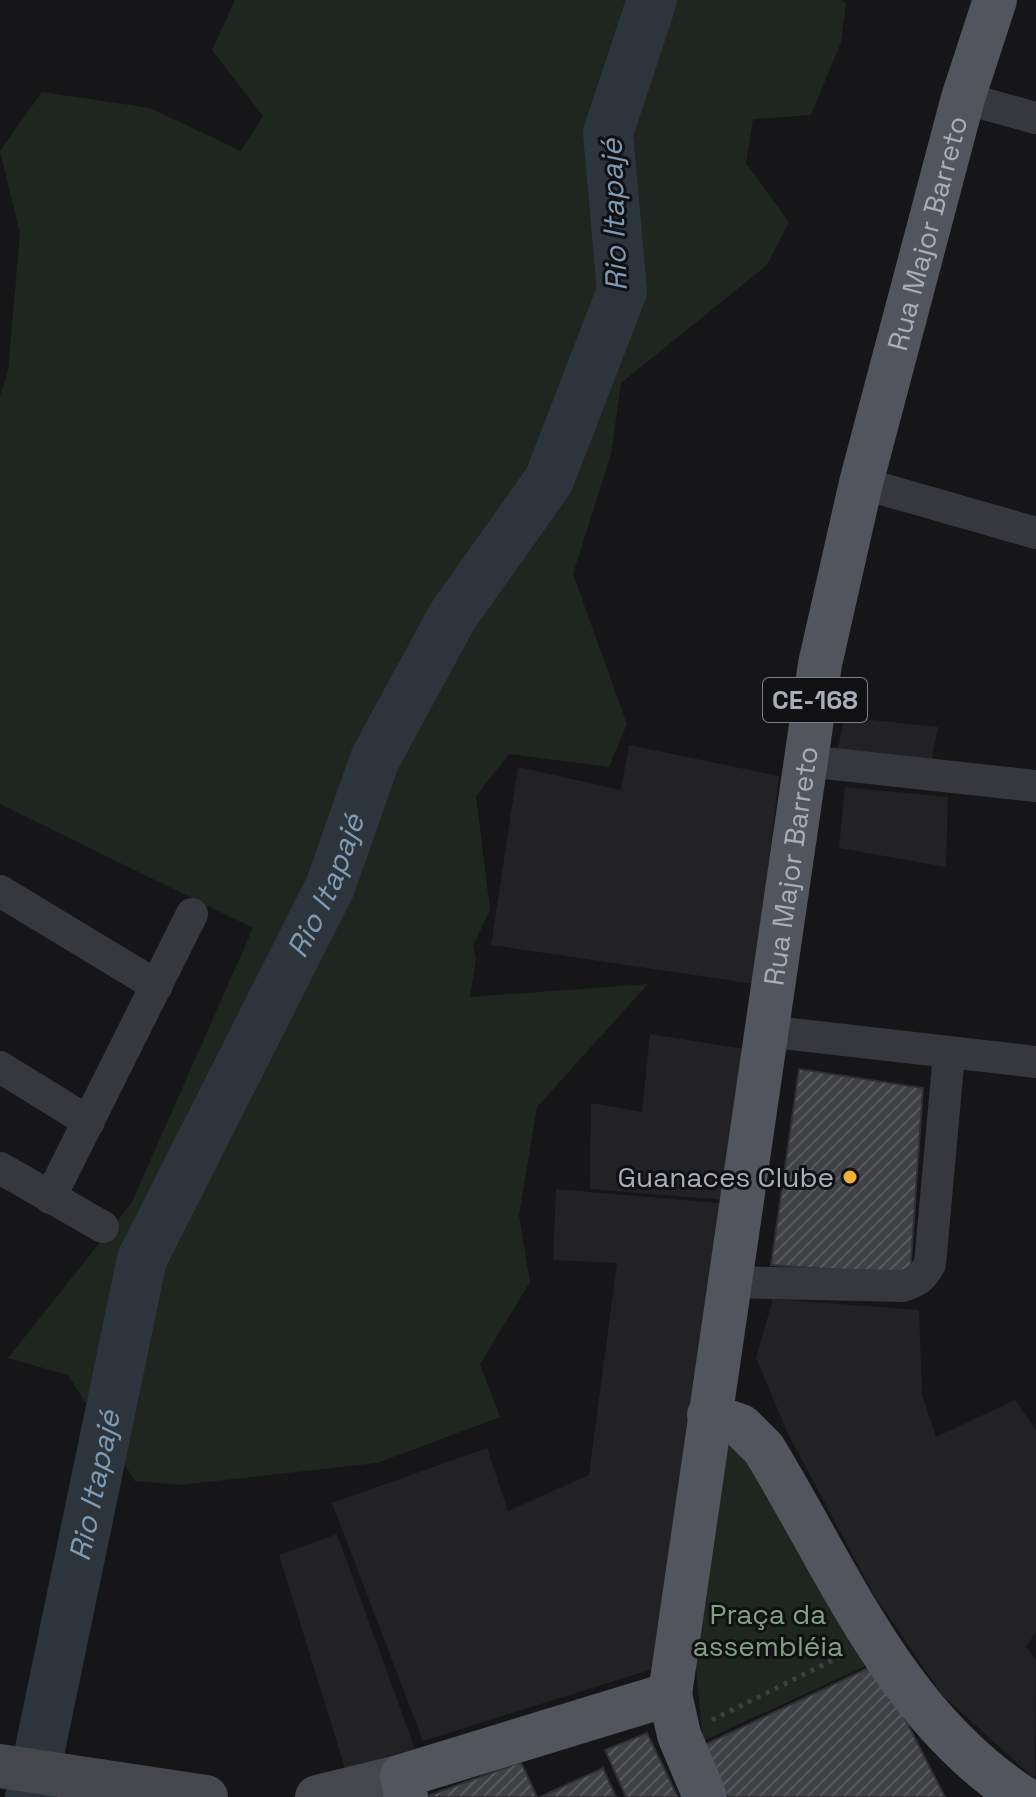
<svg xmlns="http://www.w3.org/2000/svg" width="1036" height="1797" font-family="'Space Grotesk',sans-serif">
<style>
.built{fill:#222225}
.green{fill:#1e261f}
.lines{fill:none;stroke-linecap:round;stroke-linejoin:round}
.river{stroke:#2c353c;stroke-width:50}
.building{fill:url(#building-hatch);stroke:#303034;stroke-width:2}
.path{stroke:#3d3f44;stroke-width:5;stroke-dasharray:4 6;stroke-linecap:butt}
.street{stroke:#37383d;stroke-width:32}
.secondary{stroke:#45474d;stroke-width:44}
.primary{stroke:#53555c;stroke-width:44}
.poi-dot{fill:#f2b134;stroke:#111113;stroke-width:3}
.labels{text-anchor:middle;stroke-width:6;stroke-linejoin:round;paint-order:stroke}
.shield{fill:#111113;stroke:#7b7e86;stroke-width:2}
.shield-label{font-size:26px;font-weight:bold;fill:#a8adb8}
.street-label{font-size:28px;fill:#a8adb8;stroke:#111113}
.poi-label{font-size:28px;fill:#a8adb8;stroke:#111113;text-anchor:end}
.park-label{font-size:28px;fill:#7fa381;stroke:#111113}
.water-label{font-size:30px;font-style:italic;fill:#7f9bb3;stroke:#111113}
</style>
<defs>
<pattern id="building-hatch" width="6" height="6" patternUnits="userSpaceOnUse" patternTransform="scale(2)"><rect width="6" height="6" fill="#404145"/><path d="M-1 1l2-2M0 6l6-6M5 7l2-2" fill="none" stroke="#595a5e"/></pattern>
</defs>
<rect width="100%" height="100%" fill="#161618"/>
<path class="built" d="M844,717L938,727L931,762L838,749Z
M629,745L779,776L755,984L491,945L518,767L621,790Z
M845,787L948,797L946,867L839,848Z
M650,1034L744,1049L726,1200L590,1189L591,1103L642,1112Z
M556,1189L729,1204L659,1667L423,1741L332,1503L487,1448L508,1511L589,1475L617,1263L553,1260Z
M773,1299L919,1310L922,1395L936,1437L1015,1400L1036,1430V1632L1026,1647L1036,1659L1035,1779L942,1695L873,1593L788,1434L756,1358Z
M337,1534L415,1749L345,1768L279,1555Z"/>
<path class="green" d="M235,0H842L846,4L841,42L811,115L753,119L746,163L789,222L767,265L621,383L611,454L573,574L627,724L609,767L509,754L476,796L490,910L473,946L476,959L470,997L648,984L537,1107L519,1215L530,1282L480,1364L500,1417L377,1463L180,1485L135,1481L68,1375L8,1358L132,1202L253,928L0,804V396L8,371L20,233L0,151L42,92L150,108L241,151L263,116L212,50Z
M720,1433L743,1434L872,1663L703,1741L693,1638Z"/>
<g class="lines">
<path class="river" id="s1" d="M30,1797L142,1259L330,887L375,759L452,617L549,480L622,291L608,133L652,0"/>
</g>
<path class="building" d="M799,1069L923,1088L910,1275L771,1265Z
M877,1664L945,1797H728L704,1745Z
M647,1733L678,1797H626L605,1750Z
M521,1762L537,1797H425Z
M603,1768L616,1797H540Z"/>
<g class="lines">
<path class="path" d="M712,1720L843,1655"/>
<path class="street" d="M963,98L1036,118
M861,483L1036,533
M806,761L1036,786
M0,891L157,986
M766,1031L1036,1062
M0,1067L89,1122
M0,1168L103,1227
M50,1198L192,914
M730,1282L902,1286C917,1282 922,1278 930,1264L949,1054"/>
<path class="secondary" d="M0,1766L206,1797
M317,1797L402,1776"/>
<g class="primary">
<path d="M709,1415L741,1426L764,1449C839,1572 896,1716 1022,1797"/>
<path d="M406,1797L402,1776L670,1694"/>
<path id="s2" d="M705,1797L679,1735L670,1694L820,664L861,483L963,98L995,0"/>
</g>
</g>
<circle class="poi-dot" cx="850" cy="1177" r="8"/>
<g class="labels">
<rect class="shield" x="763" y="678" width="104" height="44" rx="6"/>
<g class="shield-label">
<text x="815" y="709">CE-168</text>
</g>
<g class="street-label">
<text dy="10" stroke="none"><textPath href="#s2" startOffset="1594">Rua Major Barreto</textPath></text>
<text dy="10" stroke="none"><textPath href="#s2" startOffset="946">Rua Major Barreto</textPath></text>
</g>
<g class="poi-label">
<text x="834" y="1187">Guanaces Clube</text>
</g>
<g class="park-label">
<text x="768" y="1624">Praça da<tspan x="768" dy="32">assembléia</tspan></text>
</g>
<g class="water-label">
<text transform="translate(614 215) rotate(-92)" y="10">Rio Itapajé</text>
<text dy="10" stroke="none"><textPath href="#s1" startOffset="966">Rio Itapajé</textPath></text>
<text dy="10" stroke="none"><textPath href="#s1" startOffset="318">Rio Itapajé</textPath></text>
</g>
</g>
</svg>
